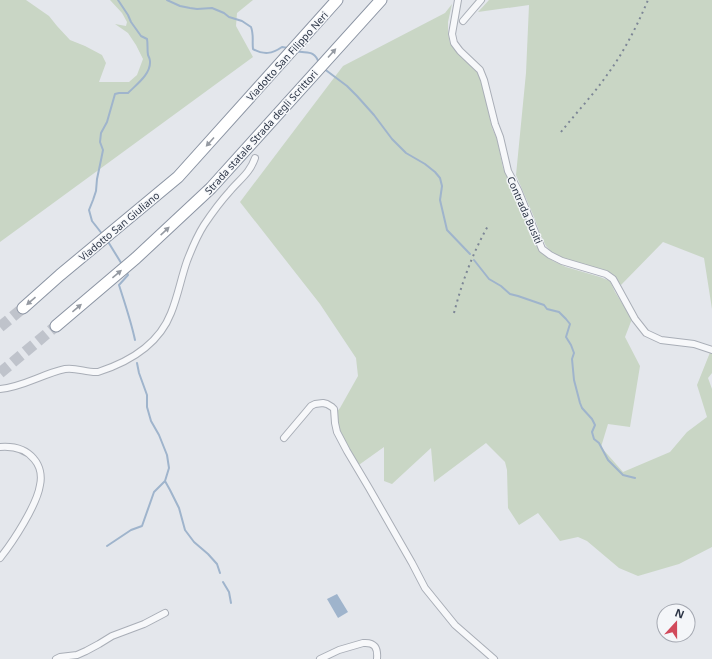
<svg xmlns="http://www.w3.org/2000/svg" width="712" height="659" font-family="'Noto Sans',sans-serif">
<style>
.green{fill:#c9d6c5}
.water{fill:#9fb4cc}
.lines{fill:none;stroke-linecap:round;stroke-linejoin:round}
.stream{stroke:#9fb4cc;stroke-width:2}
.trunk-tunnel{stroke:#bfc3cb;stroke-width:11;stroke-dasharray:11 5.5;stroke-linecap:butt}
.minor-casing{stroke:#a9aeb7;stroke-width:8}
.trunk-casing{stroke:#8b94a3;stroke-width:13}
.minor{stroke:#f7f8fa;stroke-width:6}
.trunk{stroke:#fff;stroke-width:11}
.rail{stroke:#7d8696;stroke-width:2;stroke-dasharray:2 4;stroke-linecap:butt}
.oneway{fill:#959aa2}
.labels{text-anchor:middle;stroke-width:3;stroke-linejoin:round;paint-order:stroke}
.street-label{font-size:10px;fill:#2b3445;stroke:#f4f6f9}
</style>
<rect width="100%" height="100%" fill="#e4e7ec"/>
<path class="green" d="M0,0H26L49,16L57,26L70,40L85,46L102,55L106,63L99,82H129L137,75L143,59L136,45L128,33L115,24L126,26L127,22L122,13L110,0H253L237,13L236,26L253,57L0,242Z
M489,0H712V309L704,258L663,242L621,285L614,276L610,273L602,269L579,264L565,259L553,254L546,246L541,236L534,217L516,175L526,73L529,5L478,12Z
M452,4L448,22V33L450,43L456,50L474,68L478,73L482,83L492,128L497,139L503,168L517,197L537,247L546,256L553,261L566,267L600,277L610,281L615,292L632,319L625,337L640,366L630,427L608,424L601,447L623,472L670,452L687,432L707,417L697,385L711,350H712V373L708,378L712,389V547L679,564L638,576L619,568L587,541L578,537L560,541L538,513L519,525L508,508L507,470L505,462L486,443L434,482L431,448L392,484L384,481V447L356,467L347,451L334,415L340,408L358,376L356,358L320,304L240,202L343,66L445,13Z"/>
<path class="water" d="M337,594L348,612L338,618L327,599Z"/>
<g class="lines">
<path class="stream" d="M167,0L180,6L190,8L197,9L212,8L224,13L229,17L242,21L251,27C254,35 252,41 253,49C264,55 272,54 282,47L288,48
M296,51C307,54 314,49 319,63
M323,68L347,86L357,96L374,115L392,139L406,153L425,164L435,172L440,178L442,186L440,200L447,230L470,254
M103,235L92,221L89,210L93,200L96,191L97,179L101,160L103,150L100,142L101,133L107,122L115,94L119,93H128C137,84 151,74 150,61C150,59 149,57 148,55C147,49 148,44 147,39L141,36L131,22L128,15L118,0
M107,240L123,266
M474,260L489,279L501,286L510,294L518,296L544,305L547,309L559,312L566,319L570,324L566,337L571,345L574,353L572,359L574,380L580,403L582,408L592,419L595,425L592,432L594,439L599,443L608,460L623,475L635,478
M126,271L128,275L119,285C125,304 131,321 135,340
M137,363L139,373L147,395V407L151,421L159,435L167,455L169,468L165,481L170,490L179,508L185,530L194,542L208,554L217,564L220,573
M107,546L131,530L142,526L154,492L165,481
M223,582L229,592L231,603"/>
<path class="trunk-tunnel" d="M0,327L23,308
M0,373L56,326"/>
<defs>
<path id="minor" d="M458,0L452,34L454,43L460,51L480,70L484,80L495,124L500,137L508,171L518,190L542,249L550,255L562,261L606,274L613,279L618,288L635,319L646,333L661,340L694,344L712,350
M463,21L481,0
M0,389C23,387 42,374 65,369C76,367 87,373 98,372C129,362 159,344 171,313C178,296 181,278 187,261C192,248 197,236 204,225C212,213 220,202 230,191C239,180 250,173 255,158
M284,438L306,412L311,406L315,404L323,403L327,404L332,407L334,409L335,423L337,432L347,451L369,488L412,563L425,588L455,625L494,659
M0,447C13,446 25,448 34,459C40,466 42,476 40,485C37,505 13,542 0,558
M56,659L60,657L77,655L86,651L99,644L112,636L144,624L165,613
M320,659L339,650L363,643C375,642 378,648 377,659"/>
<path id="trunk" d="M23,308L60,275L178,177L337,0
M56,326L136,258L211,188L381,0"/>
</defs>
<use href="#minor" class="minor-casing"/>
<use href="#trunk" class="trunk-casing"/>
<use href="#minor" class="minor"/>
<use href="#trunk" class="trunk"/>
<path class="rail" d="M561,132C576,113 593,95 607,75C624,52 637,26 648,0
M454,313C462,282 473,252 489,224"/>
</g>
<defs><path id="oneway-solid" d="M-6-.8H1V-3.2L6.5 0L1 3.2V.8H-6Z"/></defs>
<g class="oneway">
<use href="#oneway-solid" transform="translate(332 53) rotate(-48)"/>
<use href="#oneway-solid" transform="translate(210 142) rotate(132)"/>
<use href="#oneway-solid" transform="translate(165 231) rotate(-43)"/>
<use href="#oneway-solid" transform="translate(117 274) rotate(-40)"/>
<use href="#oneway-solid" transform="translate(31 301) rotate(139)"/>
<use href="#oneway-solid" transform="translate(77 308) rotate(-40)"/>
</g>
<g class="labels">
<g class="street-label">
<text transform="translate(287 56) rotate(-48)" y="4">Viadotto San Filippo Neri</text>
<text transform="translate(261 132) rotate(-48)" y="4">Strada statale Strada degli Scrittori</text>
<text transform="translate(525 210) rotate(66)" y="4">Contrada Busiti</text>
<text transform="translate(119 226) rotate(-40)" y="4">Viadotto San Giuliano</text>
</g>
</g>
<g transform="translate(676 623) rotate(21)"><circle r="19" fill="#f4f6f9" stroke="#a4a8b1"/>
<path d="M0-3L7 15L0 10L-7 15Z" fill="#d1495b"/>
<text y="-6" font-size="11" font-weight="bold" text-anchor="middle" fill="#2b3445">N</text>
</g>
</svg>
